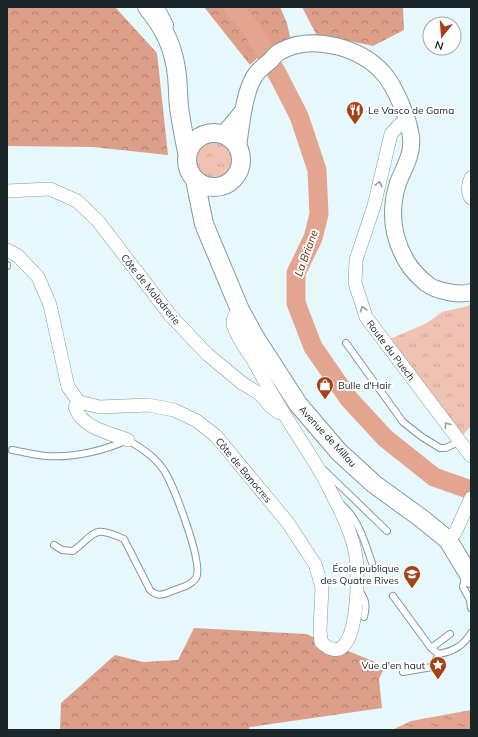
<svg xmlns="http://www.w3.org/2000/svg" width="478" height="737" font-family="Mulish,sans-serif">
<style>
.grass{fill:url(#grass-tufts)}
.forest{fill:url(#forest-crowns)}
.water{fill:url(#water-ripples)}
.lines{fill:none;stroke-linecap:round;stroke-linejoin:round}
.river{stroke:#e3a58f;stroke-width:19}
.service-casing{stroke:#7f9aa1;stroke-width:8}
.minor-casing{stroke:#7f9aa1;stroke-width:14}
.tertiary-casing{stroke:#7f9aa1;stroke-width:18}
.secondary-casing{stroke:#7f9aa1;stroke-width:20}
.service{stroke:#fff;stroke-width:6}
.minor{stroke:#fff;stroke-width:13}
.tertiary{stroke:#fff;stroke-width:16}
.secondary{stroke:#fff;stroke-width:18}
.oneway{stroke:#989d9e}
.labels{text-anchor:middle;stroke-width:4;stroke-linejoin:round;paint-order:stroke}
.poi-label{font-size:10px;fill:#1b2628;stroke:#fff;text-anchor:start}
.street-label{font-size:10px;fill:#1b2628;stroke:#fff}
.water-label{font-size:11px;font-style:italic;fill:#6c2305;stroke:#fff}
</style>
<defs>
<pattern id="grass-tufts" width="24" height="20" patternUnits="userSpaceOnUse"><rect width="24" height="20" fill="#efc2b2"/><path d="M3 7l-1-3M5 7V3M7 7l1-3M15 17l-1-3M17 17v-4M19 17l1-3" fill="none" stroke="#cca799"/></pattern>
<pattern id="forest-crowns" width="20" height="18" patternUnits="userSpaceOnUse"><rect width="20" height="18" fill="#dd9f8a"/><path d="M2 6a3 3 0 1 1 6 0M12 15a3 3 0 1 1 6 0" fill="none" stroke="#b28171"/></pattern>
<pattern id="water-ripples" width="26" height="14" patternUnits="userSpaceOnUse"><rect width="26" height="14" fill="#e3a58f"/><path d="M2 4q2-2 4 0t4 0M15 11q2-2 4 0t4 0" fill="none" stroke="#b78675"/></pattern>
</defs>
<rect width="100%" height="100%" fill="#e6f8fc"/>
<path class="grass" d="M195 160a19 19 0 1 1 38 0a19 19 0 1 1-38 0Z
M471,304V426L461,437L390,339L427,323L442,312L468,306Z"/>
<path class="forest" d="M7,7H115L157,53L168,155L93,147L7,146Z
M204,7H280L287,23L290,37L316,34L302,7H403L404,30L373,46L326,36L291,38L267,49L250,65Z
M194,628L306,634L385,666L379,679L382,708L250,727L248,730H60L61,703L115,655L143,662L178,660Z"/>
<path class="water" d="M471,710V730H392L411,721Z"/>
<g class="lines">
<path class="river" d="M233,7L251,28L279,77L299,116L317,170L319,214L313,238L296,273V303L313,347L349,399L385,438L434,477L471,490"/>
<defs>
<path id="service" d="M161,7L170,24L169,33
M7,265V266
M346,343L403,422L422,437L440,448H446L460,441
M12,450C23,452 35,455 46,456C74,458 102,451 128,440C142,449 156,457 165,472C174,487 204,564 196,578C191,586 179,588 172,591C163,595 157,597 150,590L124,539C92,524 96,534 73,551L62,550L54,545
M325,471L387,531
M342,505C359,520 365,543 372,563
M465,576L463,587L470,600L471,608
M358,590C366,598 367,606 364,617
M393,596L431,648L439,654
M431,648L450,634
M403,672L432,667L439,654C454,651 463,646 471,633"/>
<path id="minor" d="M407,123L399,125L391,134L374,206L356,260L355,283L366,317L471,456
M471,178C468,184 467,192 471,198
M7,191L50,189L77,201L98,221L170,315L207,354L242,383L260,394L271,407L280,413
M7,250L18,256L38,277L50,305L68,387L79,402L100,407L148,405L174,410L197,421L216,436L288,523L315,564L322,587L320,630L321,642C359,678 359,575 356,557C353,534 340,510 330,490C319,467 304,446 291,425C278,404 265,382 253,360C248,353 233,330 233,323C233,317 236,313 240,310
M79,402L75,407C82,428 109,433 128,440
M448,540L455,533L471,498"/>
<path id="tertiary" d="M224,134L243,111
M238,147C241,126 244,90 256,74C260,69 265,65 270,61C273,58 276,53 281,51C312,34 361,47 384,74C395,87 409,119 411,137C413,155 404,167 398,183C389,211 392,237 407,262C411,269 421,279 427,284C436,291 461,296 471,292"/>
<path id="secondary" d="M147,7C165,29 174,48 177,76C178,86 178,97 179,107C181,122 184,137 187,152
M187 160a27 27 0 1 1 54 0a27 27 0 1 1-54 0Z
M195,180L204,224L240,310L256,339L298,404L339,452L374,484L421,518L448,540L471,578"/>
</defs>
<use href="#service" class="service-casing"/>
<use href="#minor" class="minor-casing"/>
<use href="#tertiary" class="tertiary-casing"/>
<use href="#secondary" class="secondary-casing"/>
<use href="#service" class="service"/>
<use href="#minor" class="minor"/>
<use href="#tertiary" class="tertiary"/>
<use href="#secondary" class="secondary"/>
</g>
<defs><path id="oneway-chevron" d="M-2-3.5L2.5 0L-2 3.5" fill="none" stroke-width="1.6" stroke-linecap="round" stroke-linejoin="round"/></defs>
<g class="oneway">
<use href="#oneway-chevron" transform="translate(379 184) rotate(-76)"/>
<use href="#oneway-chevron" transform="translate(363 309) rotate(-108)"/>
<use href="#oneway-chevron" transform="translate(447 425) rotate(-127)"/>
</g>
<defs>
<symbol id="restaurant-pin" viewBox="-11 -11 22 30"><path d="M0 17L-7.5 6A9.5 9.5 0 1 1 7.5 6Z" fill="#a74118" stroke="#fff"/><path d="M-5-6h1v4h1v-4h1v4h1v-4h1v5L-1.5 .5V6h-2V.5L-5-1ZM5-6V6H3V1.5H1.5Q1.5-4 5-6Z" fill="#fff"/></symbol>
<symbol id="shop-pin" viewBox="-11 -11 22 30"><path d="M0 17L-7.5 6A9.5 9.5 0 1 1 7.5 6Z" fill="#a74118" stroke="#fff"/><path d="M-5-2.5h2.3a2.7 3.5 0 0 1 5.4 0H5L5.5 6h-11ZM-1.5-2.5h3a1.5 2.3 0 0 0-3 0Z" fill="#fff"/></symbol>
<symbol id="school-pin" viewBox="-11 -11 22 30"><path d="M0 17L-7.5 6A9.5 9.5 0 1 1 7.5 6Z" fill="#a74118" stroke="#fff"/><path d="M0-5L7-2L0 1L-7-2ZM-4 1L0 2.5L4 1V4Q0 6-4 4Z" fill="#fff"/></symbol>
<symbol id="sight-pin" viewBox="-11 -11 22 30"><path d="M0 17L-7.5 6A9.5 9.5 0 1 1 7.5 6Z" fill="#a74118" stroke="#fff"/><path d="M0-6L1.8-2.2L6-1.7L2.9 1.2L3.7 5.4L0 3.3L-3.7 5.4L-2.9 1.2L-6-1.7L-1.8-2.2Z" fill="#fff"/></symbol>
</defs>
<g fill-rule="evenodd">
<use href="#restaurant-pin" x="345" y="100" width="20" height="27"/>
<use href="#shop-pin" x="315" y="375" width="20" height="27"/>
<use href="#school-pin" x="402" y="564" width="20" height="27"/>
<use href="#sight-pin" x="428" y="655" width="20" height="27"/>
</g>
<g class="labels">
<g class="poi-label">
<text x="368" y="114">Le Vasco de Gama</text>
<text x="338" y="389">Bulle d'Hair</text>
<text x="399" y="572" text-anchor="end">École publique<tspan x="399" dy="12">des Quatre Rives</tspan></text>
<text x="425" y="669" text-anchor="end">Vue d'en haut</text>
</g>
<g class="street-label">
<text transform="translate(151 289) rotate(51)" y="4">Côte de Maladrerie</text>
<text transform="translate(391 350) rotate(53)" y="4">Route du Puech</text>
<text transform="translate(328 436) rotate(47)" y="4">Avenue de Millau</text>
<text transform="translate(244 470) rotate(50)" y="4">Côte de Banocres</text>
</g>
<g class="water-label">
<text transform="translate(306 253) rotate(-70)" y="4">La Briane</text>
</g>
</g>
<rect width="478" height="737" fill="none" stroke="#1b2628" stroke-width="16"/>
<g transform="translate(442 36) rotate(197)"><circle r="19" fill="#ffffff" stroke="#a4a8a9"/>
<path d="M0-3L7 15L0 10L-7 15Z" fill="#a74118"/>
<text y="-6" font-size="11" font-weight="bold" text-anchor="middle" fill="#1b2628">N</text>
</g>
</svg>
